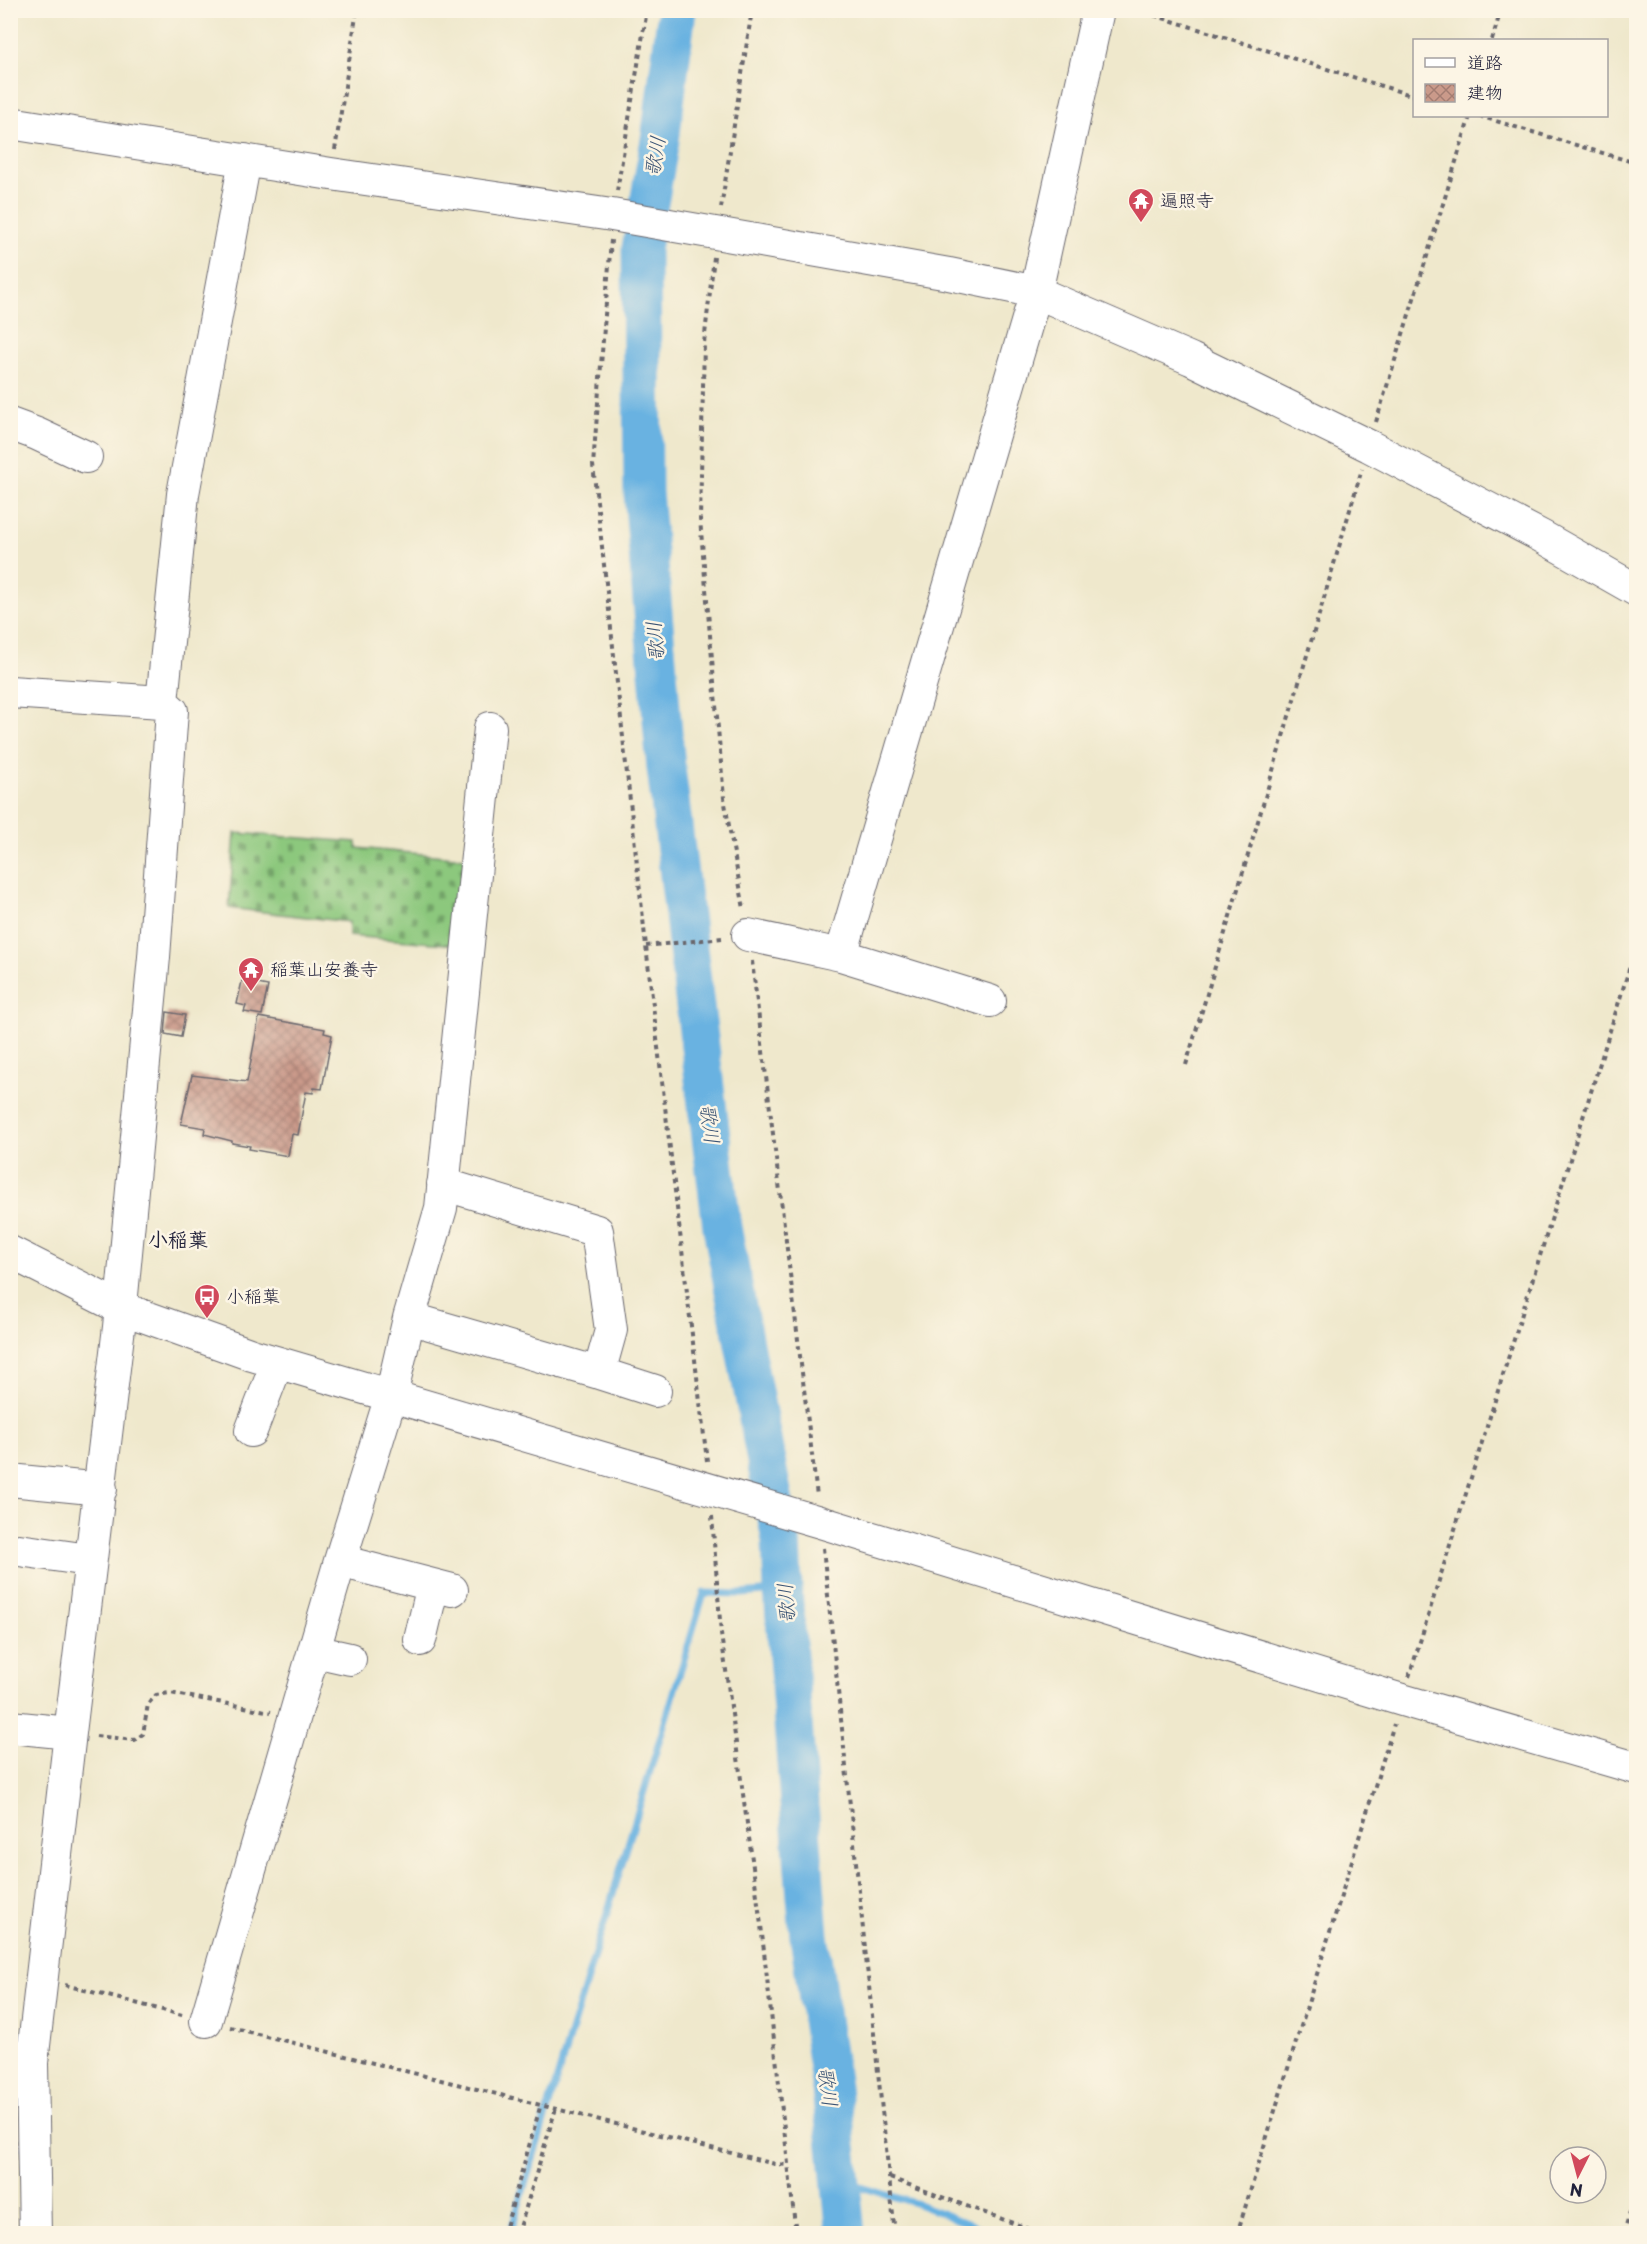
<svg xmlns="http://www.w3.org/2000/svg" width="1647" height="2244" font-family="'Playpen Sans','Klee One',sans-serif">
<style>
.cemetery{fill:url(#cemetery-stones);stroke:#57755c;stroke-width:1.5}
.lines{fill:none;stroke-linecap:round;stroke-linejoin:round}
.stream{stroke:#69b2e1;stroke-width:7}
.river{stroke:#69b2e1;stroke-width:39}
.building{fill:url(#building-cross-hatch)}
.minor-casing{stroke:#6a676e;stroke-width:34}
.path{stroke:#6a676e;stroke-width:4;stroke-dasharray:4.5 4.5;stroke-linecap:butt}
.minor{stroke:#fff;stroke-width:32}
.labels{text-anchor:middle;stroke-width:5;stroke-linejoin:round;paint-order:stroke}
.poi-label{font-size:18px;fill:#22223b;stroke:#fcf5e5;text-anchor:start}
.water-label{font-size:20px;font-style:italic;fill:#3b5475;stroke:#fcf5e5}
.neighbourhood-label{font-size:20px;font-weight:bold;fill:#22223b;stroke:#fcf5e5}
</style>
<defs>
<pattern id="cemetery-stones" width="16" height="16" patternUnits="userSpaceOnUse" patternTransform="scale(1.5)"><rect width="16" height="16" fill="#8cc87d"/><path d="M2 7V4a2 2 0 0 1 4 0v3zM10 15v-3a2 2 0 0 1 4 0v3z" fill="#72a268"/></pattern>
<pattern id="building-cross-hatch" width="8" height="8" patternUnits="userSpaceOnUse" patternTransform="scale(1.5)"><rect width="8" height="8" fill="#ca9a8a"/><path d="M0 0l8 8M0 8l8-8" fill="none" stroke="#a47d72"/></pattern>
</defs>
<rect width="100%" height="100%" fill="#fcf5e5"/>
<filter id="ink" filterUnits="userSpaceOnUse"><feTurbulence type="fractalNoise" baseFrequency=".0167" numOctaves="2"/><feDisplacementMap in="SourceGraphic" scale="12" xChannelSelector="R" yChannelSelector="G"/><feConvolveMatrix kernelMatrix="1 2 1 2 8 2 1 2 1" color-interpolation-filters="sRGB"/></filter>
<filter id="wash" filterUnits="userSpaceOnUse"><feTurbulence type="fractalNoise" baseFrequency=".008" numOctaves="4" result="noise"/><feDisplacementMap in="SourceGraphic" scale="24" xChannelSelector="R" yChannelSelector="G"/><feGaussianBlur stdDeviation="1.35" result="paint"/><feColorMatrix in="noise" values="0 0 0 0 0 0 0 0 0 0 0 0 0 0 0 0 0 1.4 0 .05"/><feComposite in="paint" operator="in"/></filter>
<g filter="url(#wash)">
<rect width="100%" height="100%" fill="#efe8cc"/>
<path class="cemetery" d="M235,833L357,842V848L465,858L457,945L349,936V922L229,908Z"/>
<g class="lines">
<path class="stream" d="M841,2181L915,2203L995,2234
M510,2234L704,1593L742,1594L783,1590"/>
<path class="river" d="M677,10L660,140L641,249L643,492L666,768L722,1227L781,1540L783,1590L809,1936L831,2088L846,2234"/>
</g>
<g id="blocks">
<path class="building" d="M242,981L268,986L262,1015L244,1012L246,1006L237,1004Z
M167,1012L185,1015L181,1037L165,1034Z
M259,1017L325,1029L324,1033L332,1035L322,1089L314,1088L313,1093L306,1092L298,1135L292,1134L288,1156L249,1149L250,1146L232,1143V1141L204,1134L205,1128L181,1124L192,1075L247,1082Z"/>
</g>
</g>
<g filter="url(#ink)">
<use href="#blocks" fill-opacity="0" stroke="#6a676e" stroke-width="1.5"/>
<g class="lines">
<defs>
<path id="minor" d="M10,123L331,174L612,215L949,274L1036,292L1191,359L1369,446L1541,536L1636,590
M10,424L37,434L86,457
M10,692L162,702L172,711L154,957L119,1327L70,1733L10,1727
M162,702L183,494L245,160
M748,935L841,955L990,1001
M841,955L1036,292L1098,10
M10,1252L121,1308L252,1355L820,1522L1402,1700L1636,1768
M409,1318L599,1373L611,1330L597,1231L443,1184
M599,1373L655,1391
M251,1431L277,1363
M10,1480L101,1489
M19,1550L89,1560
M340,1561L452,1590
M420,1640L433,1585
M314,1651L350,1659
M206,2021L340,1561L391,1396L409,1318L441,1208L490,728
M35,2234L32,2063L70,1733"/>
</defs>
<use href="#minor" class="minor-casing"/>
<path class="path" d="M1137,10L1414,96
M1492,40L1501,10
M1479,116L1636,163
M335,150L357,10
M617,191L647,10
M721,208L752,10
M611,240L593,465L646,946L707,1461
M714,257L704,343L700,519L724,798L744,909
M1376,422L1470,116
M646,946L722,938
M752,961L817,1496
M1186,1065L1362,469
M712,1516L721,1634L761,1925L796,2234
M823,1548L895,2234
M1409,1677L1636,947
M96,1736L135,1740L143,1734L148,1704L156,1695L170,1693L271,1712
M65,1985L182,2015
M230,2027L775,2164L789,2165
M890,2178L1043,2234
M504,2234L541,2104
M518,2234L556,2108
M1237,2234L1394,1724
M1624,2234L1636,2191"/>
<use href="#minor" class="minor"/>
</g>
</g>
<defs>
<symbol id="temple-pin" viewBox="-11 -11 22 30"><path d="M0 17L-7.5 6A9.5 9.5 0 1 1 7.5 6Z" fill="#d1495b" stroke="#fcf5e5"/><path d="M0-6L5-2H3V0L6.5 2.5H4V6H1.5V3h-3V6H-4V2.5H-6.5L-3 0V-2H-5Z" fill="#fff"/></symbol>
<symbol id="bus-pin" viewBox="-11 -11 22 30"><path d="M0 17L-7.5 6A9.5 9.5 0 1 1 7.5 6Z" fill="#d1495b" stroke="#fcf5e5"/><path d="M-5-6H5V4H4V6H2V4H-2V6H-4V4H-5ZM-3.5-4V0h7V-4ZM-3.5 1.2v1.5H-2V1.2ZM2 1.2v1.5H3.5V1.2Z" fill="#fff"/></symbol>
</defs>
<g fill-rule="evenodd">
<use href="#temple-pin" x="1126" y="186" width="30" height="40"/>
<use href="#temple-pin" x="236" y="955" width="30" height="40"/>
<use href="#bus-pin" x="192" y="1282" width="30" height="40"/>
</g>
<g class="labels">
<g class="poi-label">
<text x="1160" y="207">遍照寺</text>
<text x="270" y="976">稲葉山安養寺</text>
<text x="226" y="1303">小稲葉</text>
</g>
<g class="water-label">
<text transform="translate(655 156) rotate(-81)" y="7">歌川</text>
<text transform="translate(655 641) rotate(-95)" y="7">歌川</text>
<text transform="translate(710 1124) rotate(83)" y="7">歌川</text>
<text transform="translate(786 1603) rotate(-94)" y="7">歌川</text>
<text transform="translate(828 2087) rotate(83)" y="7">歌川</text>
</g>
<g class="neighbourhood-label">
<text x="178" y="1247">小稲葉</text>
</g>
</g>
<rect width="1647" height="2244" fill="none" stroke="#fcf5e5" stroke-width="36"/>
<rect x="1413" y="39" width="195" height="78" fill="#fcf5e5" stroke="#a5a1a1" stroke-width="1.5"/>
<rect x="1425" y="58" width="30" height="9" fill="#ffffff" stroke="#a5a1a1" stroke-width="1.5"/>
<text x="1467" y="69" font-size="18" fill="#22223b">道路</text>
<rect x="1425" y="84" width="30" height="18" fill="url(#building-cross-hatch)" stroke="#a5a1a1" stroke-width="1.5"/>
<text x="1467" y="99" font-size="18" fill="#22223b">建物</text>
<g transform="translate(1578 2175) rotate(186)"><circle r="28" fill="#fcf5e5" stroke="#a5a1a1" stroke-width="1.5"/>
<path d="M0-4.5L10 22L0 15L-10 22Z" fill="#d1495b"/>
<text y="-9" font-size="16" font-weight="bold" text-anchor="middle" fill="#22223b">N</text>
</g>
</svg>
